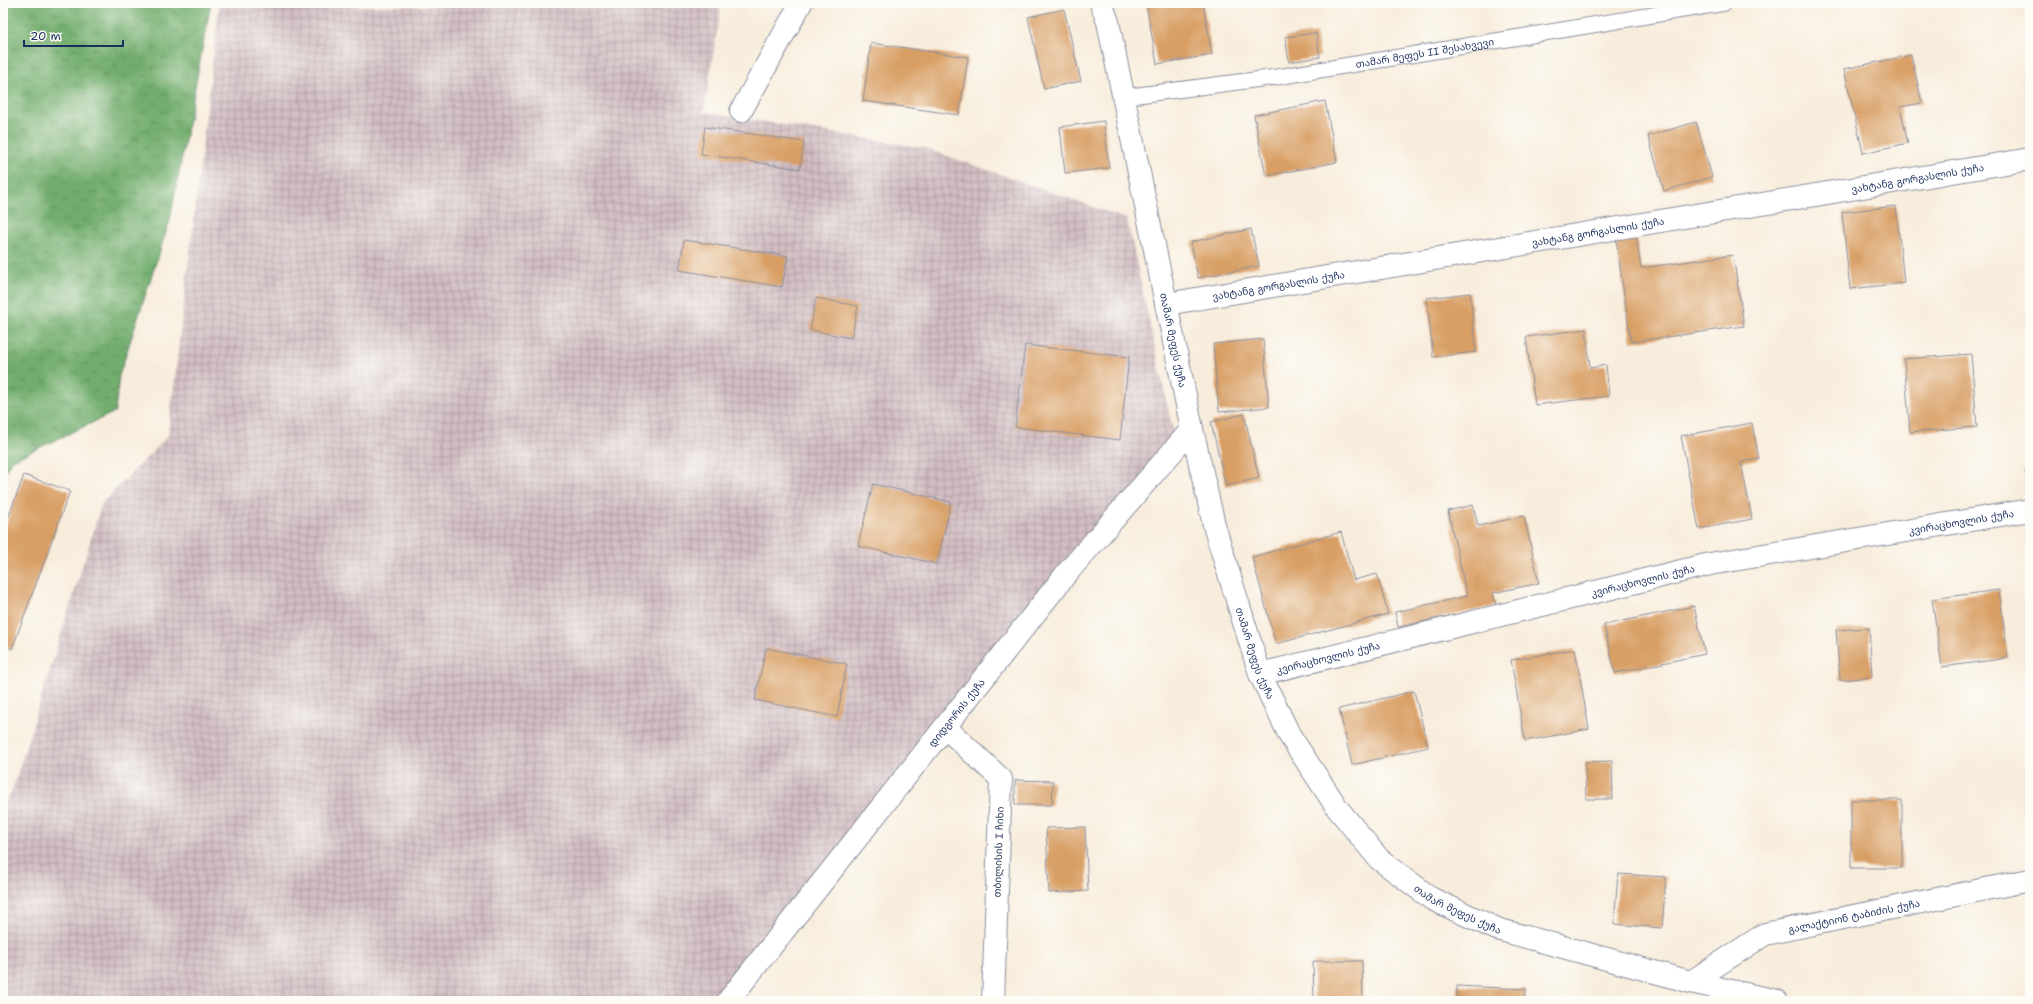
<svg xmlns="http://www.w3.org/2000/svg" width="2033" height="1004" font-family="'Shantell Sans','Noto Sans Georgian',sans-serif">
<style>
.industrial{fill:url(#industrial-grid)}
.forest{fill:url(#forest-crowns);stroke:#466e66}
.building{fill:#d89e63}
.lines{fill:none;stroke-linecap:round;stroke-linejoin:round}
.service-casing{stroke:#8a8e9d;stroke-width:17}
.minor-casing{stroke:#8a8e9d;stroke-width:24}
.tertiary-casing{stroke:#8a8e9d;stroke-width:24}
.service{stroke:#fff;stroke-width:15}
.minor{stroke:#fff;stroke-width:22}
.tertiary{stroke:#fff;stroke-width:22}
.labels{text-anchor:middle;stroke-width:3;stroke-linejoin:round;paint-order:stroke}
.street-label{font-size:10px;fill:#1b2f5e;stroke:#fdfcf7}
</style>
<defs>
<pattern id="industrial-grid" width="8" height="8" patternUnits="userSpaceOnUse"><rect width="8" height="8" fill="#d2bec2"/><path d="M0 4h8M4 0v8" fill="none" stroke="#aa9ba1"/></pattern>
<pattern id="forest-crowns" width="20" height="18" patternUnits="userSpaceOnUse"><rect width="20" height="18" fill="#72ad6d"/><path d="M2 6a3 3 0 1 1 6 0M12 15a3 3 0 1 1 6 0" fill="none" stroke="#5d8d5d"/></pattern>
</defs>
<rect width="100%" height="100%" fill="#fdfcf7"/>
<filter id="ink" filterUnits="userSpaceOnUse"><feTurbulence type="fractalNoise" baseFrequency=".025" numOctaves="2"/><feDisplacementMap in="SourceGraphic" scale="8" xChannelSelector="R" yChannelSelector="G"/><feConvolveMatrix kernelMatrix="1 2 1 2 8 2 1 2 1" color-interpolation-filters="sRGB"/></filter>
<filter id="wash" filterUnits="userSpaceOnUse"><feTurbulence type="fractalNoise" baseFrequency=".012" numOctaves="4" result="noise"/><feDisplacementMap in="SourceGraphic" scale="16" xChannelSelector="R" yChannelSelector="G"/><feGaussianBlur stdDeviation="0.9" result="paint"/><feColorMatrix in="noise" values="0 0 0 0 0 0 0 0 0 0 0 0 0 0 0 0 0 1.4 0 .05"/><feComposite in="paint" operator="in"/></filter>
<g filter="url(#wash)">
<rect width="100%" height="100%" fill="#f8eddc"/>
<path class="industrial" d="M219,6H721L704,112L925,148L1127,219L1175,440L722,1001H3V804L12,791L102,503L168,436Z"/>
<path class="forest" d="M3,3H211L170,220L119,376L115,412L11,461L3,476Z"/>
<g id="blocks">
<path class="building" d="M1146,3H1203L1212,55L1157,64Z
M1064,9L1081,81L1044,89L1028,17Z
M1316,33L1320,57L1289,62L1285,37Z
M871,43L968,57L959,115L863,101Z
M1911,55L1922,103L1900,107L1908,143L1863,153L1844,69Z
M1325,101L1337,162L1266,176L1254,115Z
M1104,121L1109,168L1065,173L1060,127Z
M1696,122L1712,177L1664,191L1648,136Z
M705,127L804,142L800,169L701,154Z
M1896,206L1904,283L1850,289L1842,212Z
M1251,229L1259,266L1198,278L1191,242Z
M1636,236L1641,268L1733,255L1744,326L1631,342L1616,239Z
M684,240L788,256L782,287L679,270Z
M1470,293L1476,352L1433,357L1427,298Z
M816,298L858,306L851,338L810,330Z
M1586,329L1590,368L1606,365L1609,396L1535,405L1526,337Z
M1263,339L1269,407L1219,412L1213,344Z
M1025,345L1129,357L1120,440L1015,427Z
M1971,354L1977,427L1910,432L1904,359Z
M1244,414L1259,478L1226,486L1211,422Z
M1752,423L1759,459L1741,462L1752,519L1699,529L1681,436Z
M2030,469V488H2029L2025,470Z
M24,475L70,491L12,649L3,645V532Z
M873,484L951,502L937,564L858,546Z
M1473,505L1478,526L1524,516L1539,583L1493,593L1496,606L1398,627L1395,612L1467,596L1448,511Z
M1341,532L1354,580L1377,574L1388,614L1276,644L1252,557Z
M1999,590L2008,658L1942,667L1932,599Z
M1694,606L1705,654L1615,673L1604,625Z
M1869,628L1872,677L1840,680L1836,630Z
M766,648L847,664L837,717L755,700Z
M1575,649L1589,729L1525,741L1511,660Z
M1414,691L1428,747L1352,765L1339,709Z
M1612,761L1613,799H1586L1585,762Z
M1015,780L1053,781L1052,805H1015Z
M1851,800H1902V868H1851Z
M1085,827L1088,891L1049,893L1046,828Z
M1618,874L1666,877L1662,928L1614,924Z
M1313,961H1362L1363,1001H1314Z
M1457,986L1526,989L1525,1001H1457Z"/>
</g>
</g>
<g filter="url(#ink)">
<use href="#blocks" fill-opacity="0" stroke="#8a8e9d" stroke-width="1"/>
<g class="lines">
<defs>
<g id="service">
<path id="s1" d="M1123,97L1277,77L1725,3"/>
</g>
<g id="minor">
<path d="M741,111L801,3"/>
<path id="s2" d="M1166,304L2030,159"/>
<path id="s3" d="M1260,674L1710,564L2030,510"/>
<path d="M945,727L1001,779L993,1001"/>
<path id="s4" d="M1691,982L1765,934L2030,880"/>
<path id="s5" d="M728,1001L1066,574L1192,429"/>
</g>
<g id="tertiary">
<path id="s6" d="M1101,3L1108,22L1192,429L1215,529L1260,674L1290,736L1338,809L1379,859L1432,899L1497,929L1691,982L1777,1001"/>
</g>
</defs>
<use href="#service" class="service-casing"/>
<use href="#minor" class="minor-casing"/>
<use href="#tertiary" class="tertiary-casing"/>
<use href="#service" class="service"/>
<use href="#minor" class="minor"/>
<use href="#tertiary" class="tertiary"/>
</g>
</g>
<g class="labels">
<g class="street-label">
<text dy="4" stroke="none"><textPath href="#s1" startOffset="305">თამარ მეფეს II შესახვევი</textPath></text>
<text dy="4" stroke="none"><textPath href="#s2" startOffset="762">ვახტანგ გორგასლის ქუჩა</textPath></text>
<text dy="4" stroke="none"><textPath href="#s2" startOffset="438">ვახტანგ გორგასლის ქუჩა</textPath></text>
<text dy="4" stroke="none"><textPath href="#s2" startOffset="114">ვახტანგ გორგასლის ქუჩა</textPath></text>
<text dy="4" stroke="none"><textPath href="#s6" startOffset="345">თამარ მეფეს ქუჩა</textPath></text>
<text dy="4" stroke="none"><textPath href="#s3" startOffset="718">კვირაცხოვლის ქუჩა</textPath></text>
<text dy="4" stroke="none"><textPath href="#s3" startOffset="394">კვირაცხოვლის ქუჩა</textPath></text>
<text dy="4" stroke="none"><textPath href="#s6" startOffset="669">თამარ მეფეს ქუჩა</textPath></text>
<text dy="4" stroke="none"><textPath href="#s3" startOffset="70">კვირაცხოვლის ქუჩა</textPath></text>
<text dy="4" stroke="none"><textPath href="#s5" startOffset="368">დიდგორის ქუჩა</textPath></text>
<text transform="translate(998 852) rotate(-88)" y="4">თბილისის I ჩიხი</text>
<text dy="4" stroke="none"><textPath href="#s6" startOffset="1005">თამარ მეფეს ქუჩა</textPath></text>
<text dy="4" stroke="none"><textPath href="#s4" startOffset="179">გალაქტიონ ტაბიძის ქუჩა</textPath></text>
</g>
</g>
<rect width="2033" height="1004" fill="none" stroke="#fdfcf7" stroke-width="16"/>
<path d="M24 40v6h99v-6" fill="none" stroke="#1b2f5e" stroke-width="2"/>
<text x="30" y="40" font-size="12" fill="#1b2f5e" stroke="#fdfcf7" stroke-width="3" paint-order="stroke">20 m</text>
</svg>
